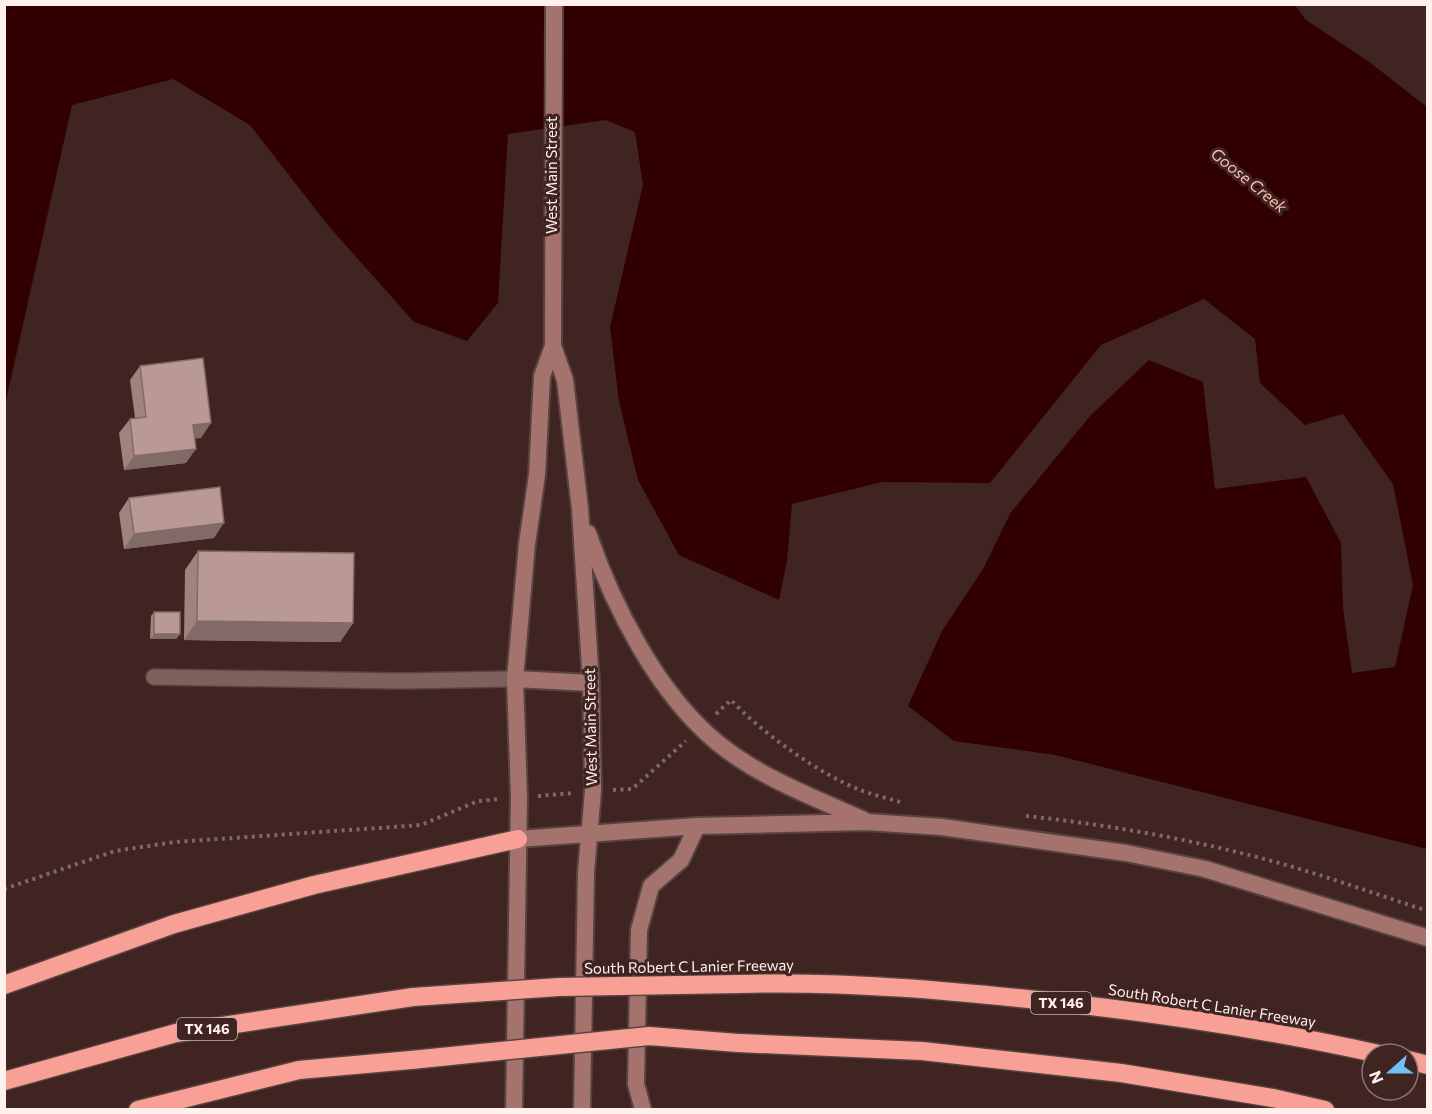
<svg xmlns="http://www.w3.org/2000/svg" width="1432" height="1114" font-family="Commissioner,sans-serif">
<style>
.water{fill:#310000}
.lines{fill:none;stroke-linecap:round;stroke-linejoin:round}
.service-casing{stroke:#594341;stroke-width:18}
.secondary-casing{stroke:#594341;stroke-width:20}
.motorway-casing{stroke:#594341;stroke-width:21}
.path{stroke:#7f6866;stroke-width:4;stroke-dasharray:3 4.5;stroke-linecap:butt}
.service{stroke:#7f605c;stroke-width:15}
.secondary{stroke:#a4736d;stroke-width:16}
.motorway{stroke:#f9a096;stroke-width:18}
.motorway-bridge-casing{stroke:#594341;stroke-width:21;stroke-linecap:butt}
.motorway-bridge{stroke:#f9a096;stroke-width:18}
.wall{fill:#a0837e}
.shaded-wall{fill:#826a67}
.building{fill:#ba9893;stroke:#826a67;stroke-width:1.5}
.labels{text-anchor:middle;stroke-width:6;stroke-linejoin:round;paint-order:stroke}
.shield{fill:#3f2421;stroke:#c5b3b0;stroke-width:1.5}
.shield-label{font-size:14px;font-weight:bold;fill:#fff0ee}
.street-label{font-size:15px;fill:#fff0ee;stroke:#3f2421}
.water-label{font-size:16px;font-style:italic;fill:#ffbab1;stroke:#3f2421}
</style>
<rect width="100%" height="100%" fill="#3f2421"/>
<path class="water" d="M5,5H1295L1306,20L1368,61L1427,107V849L1055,755L954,741L908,706L942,631L983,569L1011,512L1091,415L1149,360L1203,382L1215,489L1306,477L1341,543L1343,608L1352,673L1395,667L1413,585L1393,484L1343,414L1305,425L1260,383L1255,339L1204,299L1101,345L990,483L882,482L792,504L787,561L779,600L679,555L638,480L619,401L610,327L643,185L635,132L606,120L508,134L498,303L467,341L414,322L327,224L250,125L173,79L72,105L5,405Z"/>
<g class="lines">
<defs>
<path id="service" d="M154,677L401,681L515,679"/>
<path id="secondary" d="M554,4L553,346L565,380L580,509L591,683L593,791L586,872L582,1110
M588,533C613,606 658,695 719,744C761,778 815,798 864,820
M515,679L591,683
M518,839L697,826L867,822L942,827L1126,853L1205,869L1428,938
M514,1110L519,797L515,679L527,544L537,475L542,376L553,346
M643,1110L636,1084L639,930L651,886L681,860L697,826"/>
<path id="motorway" d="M739,984C849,981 956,991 1065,1003C1171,1015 1275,1031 1379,1054
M4,985L174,924L314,885L518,839
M738,1043L922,1051L1121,1073L1273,1098L1325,1110
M1408,1060L1428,1065
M4,1081L176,1033L413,997
M138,1110L299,1070L411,1060"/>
</defs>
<use href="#service" class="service-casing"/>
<use href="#secondary" class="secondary-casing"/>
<use href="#motorway" class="motorway-casing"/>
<path class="path" d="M716,714L731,700C761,732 819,774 860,790C873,795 887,798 900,802
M613,790L632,789L686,741
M538,796L573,793
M1026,816C1111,825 1196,840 1279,863C1329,877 1378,895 1428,911
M4,889L115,851L175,842L421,825L478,801L501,799"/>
<use href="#service" class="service"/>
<use href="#secondary" class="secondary"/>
<use href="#motorway" class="motorway"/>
<defs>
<path id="motorway-bridge" d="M413,997L559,987L739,984
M411,1060L649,1036L738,1043"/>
</defs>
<use href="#motorway-bridge" class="motorway-bridge-casing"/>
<use href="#motorway-bridge" class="motorway-bridge"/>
</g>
<path class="wall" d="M140,366L201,438H195L186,463L124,470L119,433L130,419L135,418L130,380Z
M129,498L214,538L124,549L119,513Z
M198,551L353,623L340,642L184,640L185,570Z
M154,612L180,634L176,639H150L151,616Z"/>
<path class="shaded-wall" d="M211,423L201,438L183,440L193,425Z
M196,449L186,463L124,470L134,456Z
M224,523L214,538L124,549L134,534Z
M197,621L353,623L340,642L184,640Z
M154,634H180L176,639H150Z"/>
<path class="building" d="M203,358L211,423L193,425L196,449L134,456L130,419L146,417L140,366Z
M220,487L224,523L134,534L129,498Z
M198,551L354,553L353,623L197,621Z
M154,612H180V634H154Z"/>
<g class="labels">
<g class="shield">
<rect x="1031" y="992" width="60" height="22" rx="4.5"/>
<rect x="177" y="1018" width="60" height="22" rx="4.5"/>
</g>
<g class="shield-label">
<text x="1061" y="1008">TX 146</text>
<text x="207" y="1034">TX 146</text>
</g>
<g class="street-label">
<text transform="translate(552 175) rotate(-90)" y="5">West Main Street</text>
<text transform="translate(591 727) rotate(-91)" y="5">West Main Street</text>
<text transform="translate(689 967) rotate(-1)" y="5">South Robert C Lanier Freeway</text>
<text transform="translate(1212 1006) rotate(9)" y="5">South Robert C Lanier Freeway</text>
</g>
<g class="water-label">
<text transform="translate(1249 180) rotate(39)" y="6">Goose Creek</text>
</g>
</g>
<rect width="1432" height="1114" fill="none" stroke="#fff0ee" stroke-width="12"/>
<g transform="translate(1390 1072) rotate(249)"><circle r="28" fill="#3f2421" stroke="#8c7673" stroke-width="1.5"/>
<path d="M0-4.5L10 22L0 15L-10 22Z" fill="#70c2f4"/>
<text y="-9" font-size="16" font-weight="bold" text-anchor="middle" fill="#fff0ee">N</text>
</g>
</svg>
